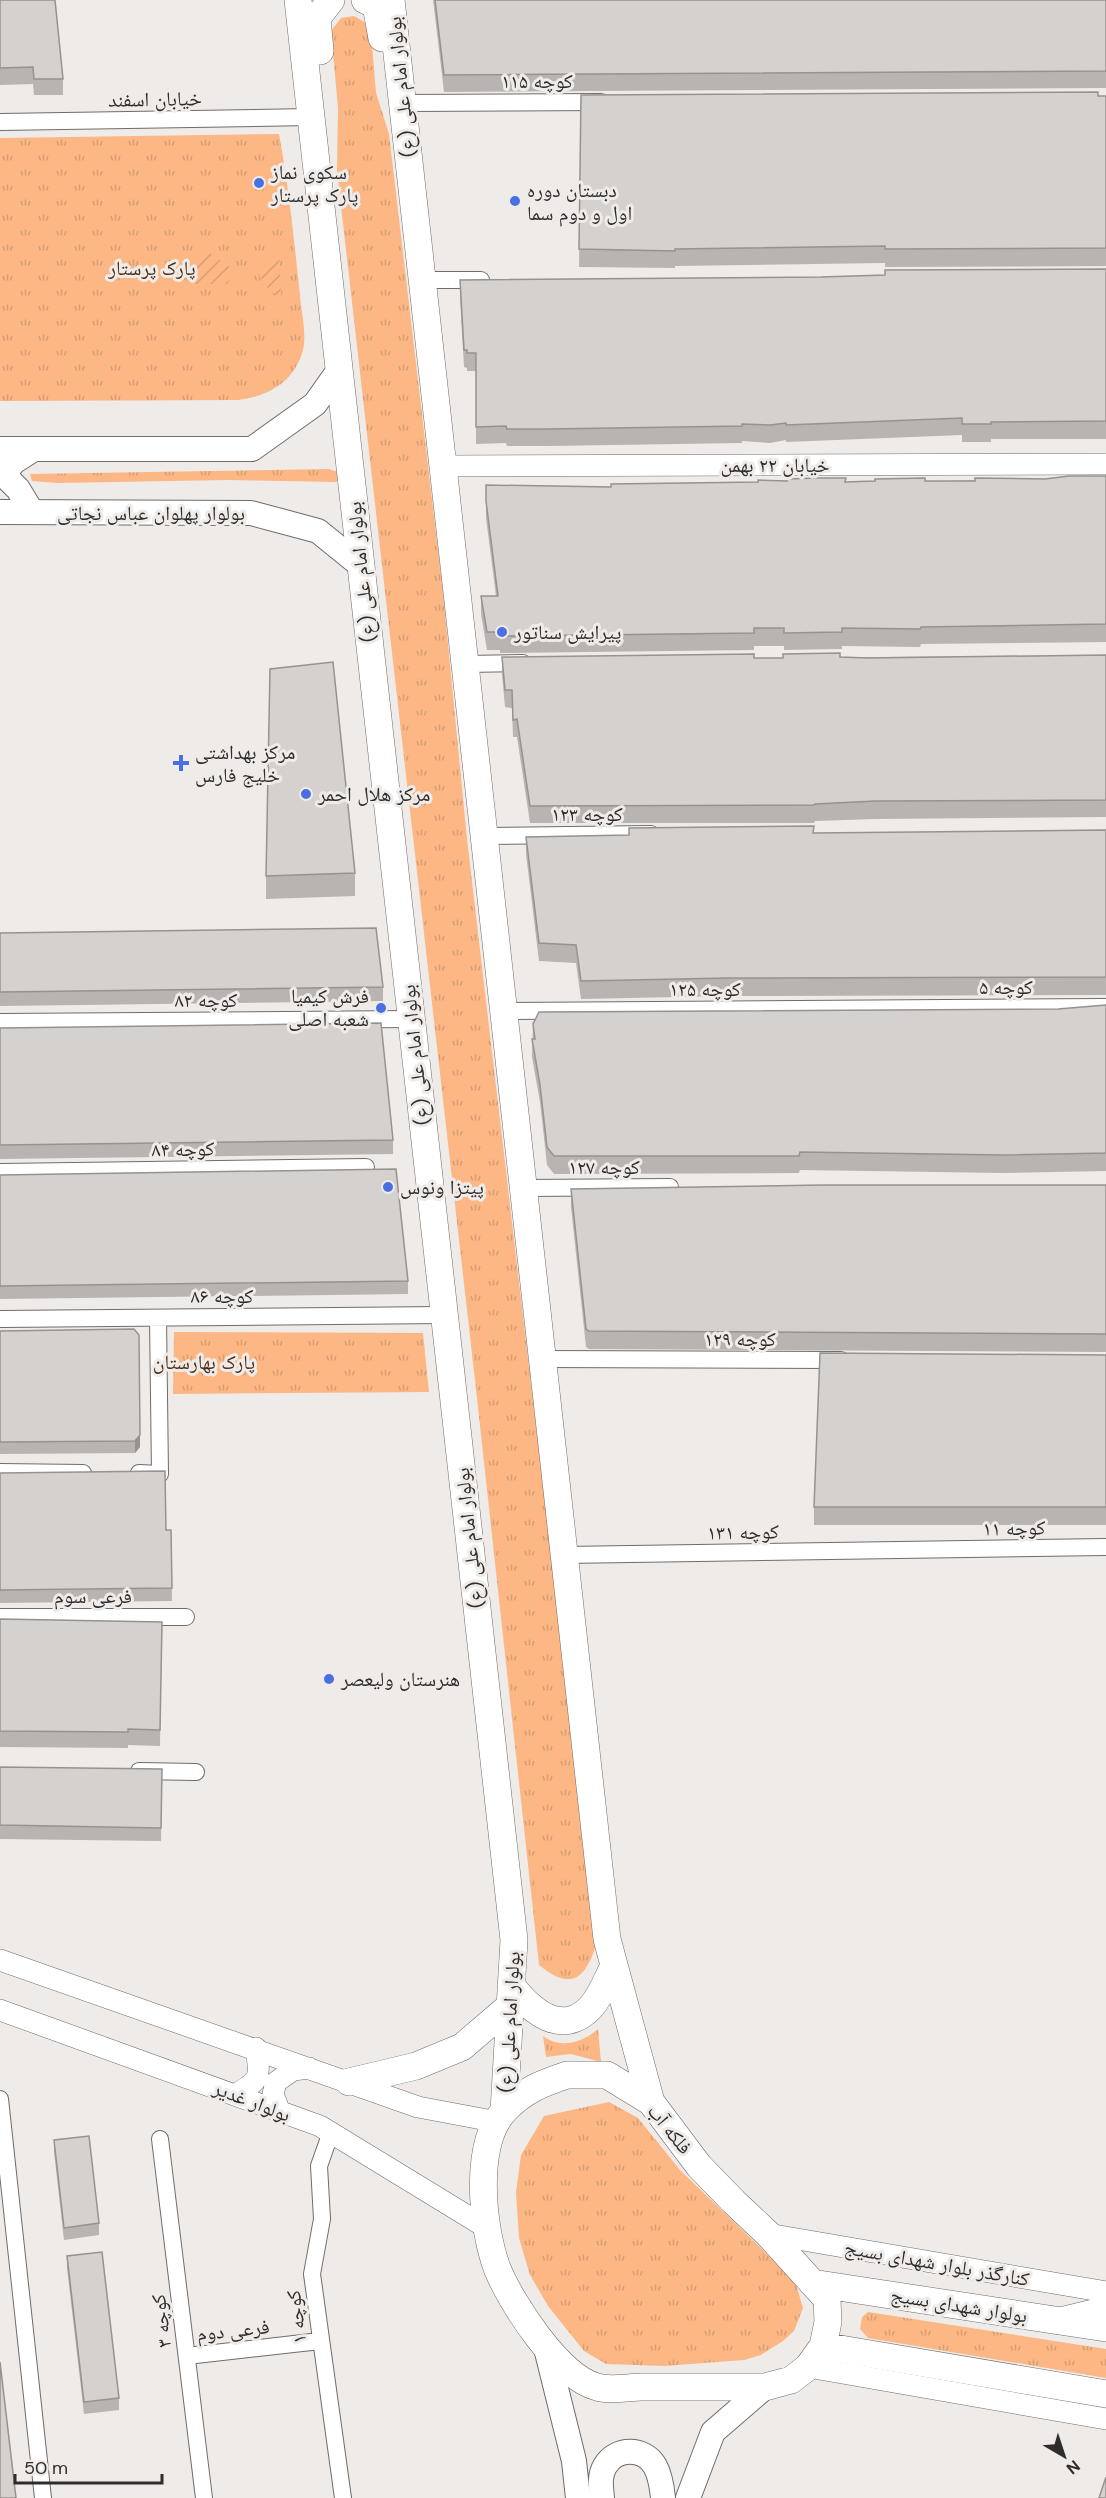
<svg xmlns="http://www.w3.org/2000/svg" width="1106" height="2498" font-family="'DM Sans','Noto Naskh Arabic',sans-serif">
<style>
.grass{fill:url(#grass-tufts)}
.garden{fill:url(#garden-furrows)}
.lines{fill:none;stroke-linecap:round;stroke-linejoin:round}
.minor-casing{stroke:#706c6a;stroke-width:18}
.tertiary-casing{stroke:#706c6a;stroke-width:22}
.secondary-casing{stroke:#706c6a;stroke-width:26}
.primary-casing{stroke:#706c6a;stroke-width:28}
.minor{stroke:#fff;stroke-width:16}
.tertiary{stroke:#fff;stroke-width:21}
.secondary{stroke:#fff;stroke-width:24}
.primary{stroke:#fff;stroke-width:27}
.wall{fill:#b7b4b1}
.shaded-wall{fill:#959290}
.building{fill:#d5d1ce;stroke:#959290;stroke-width:1.5}
.poi-dot{fill:#496fe2;stroke:#efebe8;stroke-width:2}
.labels{text-anchor:middle;stroke-width:6;stroke-linejoin:round;paint-order:stroke}
.street-label{font-size:20px;fill:#2e2d2c;stroke:#efebe8}
.poi-label{font-size:20px;fill:#2e2d2c;stroke:#efebe8;text-anchor:start}
.park-label{font-size:20px;fill:#4c2e16;stroke:#efebe8}
</style>
<defs>
<pattern id="grass-tufts" width="24" height="20" patternUnits="userSpaceOnUse" patternTransform="scale(1.5)"><rect width="24" height="20" fill="#fcb785"/><path d="M3 7l-1-3M5 7V3M7 7l1-3M15 17l-1-3M17 17v-4M19 17l1-3" fill="none" stroke="#d89e73"/></pattern>
<pattern id="garden-furrows" width="10" height="10" patternUnits="userSpaceOnUse" patternTransform="scale(1.5)"><rect width="10" height="10" fill="#fcb785"/><path d="M-1 1l2-2M0 10L10 0M9 11l2-2" fill="none" stroke="#d89e73"/></pattern>
</defs>
<rect width="100%" height="100%" fill="#efebe8"/>
<path class="grass" d="M354,16L366,23L372,45L376,93L389,134L443,593L467,839L546,1512L595,1948C584,1982 568,1989 539,1965L475,1380L337,171L338,108L331,31L341,18Z
M279,134C289,188 294,241 300,295C301,312 307,333 303,350C294,383 268,396 238,400L0,401V138Z
M329,469L338,472L339,479L336,482L227,480L58,483L32,481L30,474Z
M174,1332L423,1333L429,1392L173,1394Z
M598,2029L601,2062L571,2054L546,2057L543,2036C560,2049 582,2043 598,2029Z
M609,2102L638,2118L680,2170L795,2281L803,2308L794,2331L783,2341L761,2355L744,2360L664,2366L606,2364L584,2351L548,2306L530,2275L519,2238L516,2192L521,2155L544,2116Z
M868,2312L1106,2349V2378L868,2338L860,2329L862,2317Z"/>
<path class="garden" d="M279,247L281,299L268,289L259,276Z
M210,253L234,270L227,284H191L173,267Z"/>
<g class="lines">
<defs>
<path id="minor" d="M403,103L601,102
M0,122L311,117
M422,280H481
M465,664L523,663
M484,836L651,834
M504,1011L1106,1007
M0,1022L411,1019
M0,1172L366,1167
M523,1188L670,1187
M0,1319L444,1315
M542,1359L841,1360
M0,1472L83,1473
M139,1473L160,1474L158,1318
M564,1555L1106,1547
M0,1617H186
M139,1771L196,1772
M0,2099L43,2498
M331,2132L319,2166L322,2219L312,2274L343,2498
M160,2139L204,2498
M187,2356L320,2341"/>
<path id="tertiary" d="M443,466L1106,464
M0,1960L418,2107L498,2122
M0,2010L320,2126L487,2228
M236,2094C262,2079 260,2077 256,2048
M280,2112L273,2094L276,2082L293,2070L309,2068
M768,2234L1106,2292
M1060,2318L1106,2307
M808,2367L1106,2419"/>
<path id="secondary" d="M0,449H252L315,404L339,370
M0,512L251,513L318,531L360,565
M32,512L18,489L8,479V468L15,461L34,449
M546,2348L574,2461L578,2498
M602,2498C601,2487 599,2476 605,2466C616,2447 644,2447 655,2466C660,2475 662,2488 663,2498
M688,2498L713,2432L765,2387"/>
<path id="primary" d="M298,0L514,1940L504,2111
M365,0L376,5L382,38
M391,0L607,1939L651,2102
M320,51L317,18L331,0
M511,1985C531,2011 562,2038 591,2007C601,1996 607,1979 614,1966
M567,2075H607L651,2102L699,2166L734,2202L768,2234L827,2299L828,2322L823,2346L808,2367L791,2380L765,2387C724,2387 683,2387 642,2387C629,2387 610,2391 597,2387C559,2377 511,2303 497,2268C482,2227 473,2144 505,2110C524,2090 543,2083 567,2075Z
M349,2082L416,2066L462,2047L510,2006
M812,2283L1106,2328
M823,2346L1106,2394"/>
</defs>
<use href="#minor" class="minor-casing"/>
<use href="#tertiary" class="tertiary-casing"/>
<use href="#secondary" class="secondary-casing"/>
<use href="#primary" class="primary-casing"/>
<use href="#minor" class="minor"/>
<use href="#tertiary" class="tertiary"/>
<use href="#secondary" class="secondary"/>
<use href="#primary" class="primary"/>
</g>
<path class="wall" d="M0,0L63,79V95H34L33,84L0,85Z
M433,0H1106V88L444,92Z
M581,95L1106,96V266L885,267V263L675,266V268L579,267Z
M1106,269V439H991V442H962V435L786,442V440L770,443L742,441V443L548,446H507L506,443L476,444V371H467V368L464,367L460,297V280L821,277Z
M1106,476V642L921,644L920,647L842,646V649L784,650V646H754V650L500,653V650H487L481,614V596H496L486,518V501L611,487L1045,479Z
M1106,655V817L875,819L815,821L814,823H530L517,737H513L512,708L505,707L502,674V657L754,658Z
M629,828L814,833L1106,830V995L728,996L581,999L576,963L539,961L526,854V837L629,835Z
M355,873V896L266,899V876Z
M0,933L383,987V1001L0,1006Z
M1106,1005V1171L1003,1173L800,1170L799,1173L554,1174L547,1165L540,1102L532,1057L533,1024L1058,1009Z
M0,1028L393,1140V1154L0,1159Z
M0,1175L408,1281V1294L0,1299Z
M1106,1185V1352L589,1349L586,1347L571,1207V1189Z
M134,1329L140,1447L135,1453L0,1454V1331Z
M1106,1355V1525H814V1507Z
M0,1473L166,1530H171L172,1601L0,1603Z
M0,1619L162,1622L160,1746L128,1745V1748L0,1747Z
M0,1767L162,1769L161,1841L0,1839Z
M54,2140L99,2223V2235L64,2240L54,2152Z
M67,2256L119,2398V2410L84,2414L67,2268Z"/>
<path class="shaded-wall" d="M140,1435V1447L135,1453V1441Z"/>
<path class="building" d="M0,0H55L63,79H34L33,67L0,68Z
M435,0H1106V71L444,75Z
M1098,92V96H1106V248L885,249V246L675,249V251L579,249L581,95Z
M1106,269V421L991,422V424H962V418L786,425V423L770,425L742,424V426L548,429H507L506,426L476,427V353H467V350H464L460,280L821,277L885,275V270Z
M1069,476H1106V624L921,627L920,629L842,628V632L784,633V628H754V633L500,636V632H487L481,596H498L486,501V485L611,487V484L758,482V480L787,481V479L816,478H846L845,482L875,481V479L925,478V481H975V478L1045,479Z
M840,653V657L868,658L1106,655V800L875,801L815,804L814,805L530,806L517,719L513,720L512,690H505L502,657L754,654V658H783V654Z
M333,662L355,873L266,876L270,669Z
M814,826L813,833L1106,830V977L728,978L581,981L576,945L539,943L526,837L629,835V828Z
M376,928L383,987L0,992V933Z
M1106,1005V1153L1003,1155L800,1152L799,1156H554L547,1147L540,1085L532,1039H535L533,1024L539,1012L1058,1009Z
M381,1023L393,1140L0,1145V1028Z
M396,1169L408,1281L0,1286V1175Z
M824,1185H1106V1334L589,1331L586,1329L571,1189Z
M134,1329L139,1335L140,1435L135,1441L0,1442V1331Z
M820,1353L1106,1355V1507H814Z
M165,1471L166,1530H171L172,1588L0,1590V1473Z
M0,1619L162,1622L160,1730L128,1729V1732L0,1731Z
M0,1767L162,1769L161,1828L0,1825Z
M89,2136L99,2223L64,2228L54,2140Z
M102,2252L119,2398L84,2402L67,2256Z
M0,2362L16,2498H0Z
M1106,2477V2498H1099Z"/>
<g class="poi-dot">
<circle cx="259" cy="183" r="6"/>
<circle cx="515" cy="201" r="6"/>
<circle cx="502" cy="632" r="6"/>
<path d="M178 754h6v6h6v6h-6v6h-6v-6h-6v-6h6z"/>
<circle cx="306" cy="794" r="6"/>
<circle cx="381" cy="1008" r="6"/>
<circle cx="388" cy="1187" r="6"/>
<circle cx="329" cy="1679" r="6"/>
</g>
<g class="labels">
<g class="street-label">
<text x="537" y="88">کوچه ۱۱۵</text>
<text transform="translate(401 87) rotate(-96)" y="7">بولوار امام علی (ع)</text>
<text transform="translate(155 99) rotate(-1)" y="7">خیابان اسفند</text>
<text x="775" y="472">خیابان ۲۲ بهمن</text>
<text x="151" y="520">بولوار پهلوان عباس نجاتی</text>
<text transform="translate(361 572) rotate(-96)" y="7">بولوار امام علی (ع)</text>
<text x="587" y="821">کوچه ۱۲۳</text>
<text x="1006" y="994">کوچه ۵</text>
<text x="705" y="996">کوچه ۱۲۵</text>
<text x="206" y="1007">کوچه ۸۲</text>
<text transform="translate(415 1055) rotate(-96)" y="7">بولوار امام علی (ع)</text>
<text transform="translate(183 1149) rotate(-1)" y="7">کوچه ۸۴</text>
<text x="604" y="1174">کوچه ۱۲۷</text>
<text x="222" y="1303">کوچه ۸۶</text>
<text x="740" y="1346">کوچه ۱۲۹</text>
<text transform="translate(1014 1528) rotate(-1)" y="7">کوچه ۱۱</text>
<text transform="translate(743 1532) rotate(-1)" y="7">کوچه ۱۳۱</text>
<text transform="translate(469 1538) rotate(-96)" y="7">بولوار امام علی (ع)</text>
<text x="93" y="1603">فرعی سوم</text>
<text transform="translate(509 2022) rotate(-87)" y="7">بولوار امام علی (ع)</text>
<text transform="translate(252 2101) rotate(21)" y="7">بولوار غدیر</text>
<text transform="translate(670 2129) rotate(51)" y="7">فلکه آب</text>
<text transform="translate(937 2263) rotate(10)" y="7">کنارگذر بلوار شهدای بسیج</text>
<text transform="translate(959 2305) rotate(9)" y="7">بولوار شهدای بسیج</text>
<text transform="translate(296 2317) rotate(-97)" y="7">کوچه ۱</text>
<text transform="translate(161 2321) rotate(-97)" y="7">کوچه ۳</text>
<text transform="translate(233 2330) rotate(-6)" y="7">فرعی دوم</text>
</g>
<g class="poi-label">
<text x="271" y="179">سکوی نماز<tspan x="271" dy="23">پارک پرستار</tspan></text>
<text x="527" y="197">دبستان دوره<tspan x="527" dy="23">اول و دوم سما</tspan></text>
<text x="514" y="639">پیرایش سناتور</text>
<text x="195" y="759">مرکز بهداشتی<tspan x="195" dy="23">خلیج فارس</tspan></text>
<text x="318" y="801">مرکز هلال احمر</text>
<text x="369" y="1003" text-anchor="end">فرش کیمیا<tspan x="369" dy="23">شعبه اصلی</tspan></text>
<text x="400" y="1194">پیتزا ونوس</text>
<text x="341" y="1686">هنرستان ولیعصر</text>
</g>
<g class="park-label">
<text x="152" y="275">پارک پرستار</text>
<text x="204" y="1369">پارک بهارستان</text>
</g>
</g>
<g transform="translate(1064 2456) rotate(141)" stroke="#efebe8" stroke-width="4.5" paint-order="stroke">
<path d="M0-4.5L10 22L0 15L-10 22Z" fill="#2e2d2c"/>
<text y="-9" font-size="16" font-weight="bold" text-anchor="middle" fill="#2e2d2c">N</text>
</g>
<path d="M15 2474v9h147v-9" fill="none" stroke="#2e2d2c" stroke-width="3"/>
<text x="24" y="2474" font-size="18" fill="#2e2d2c" stroke="#efebe8" stroke-width="4.5" paint-order="stroke">50 m</text>
</svg>
